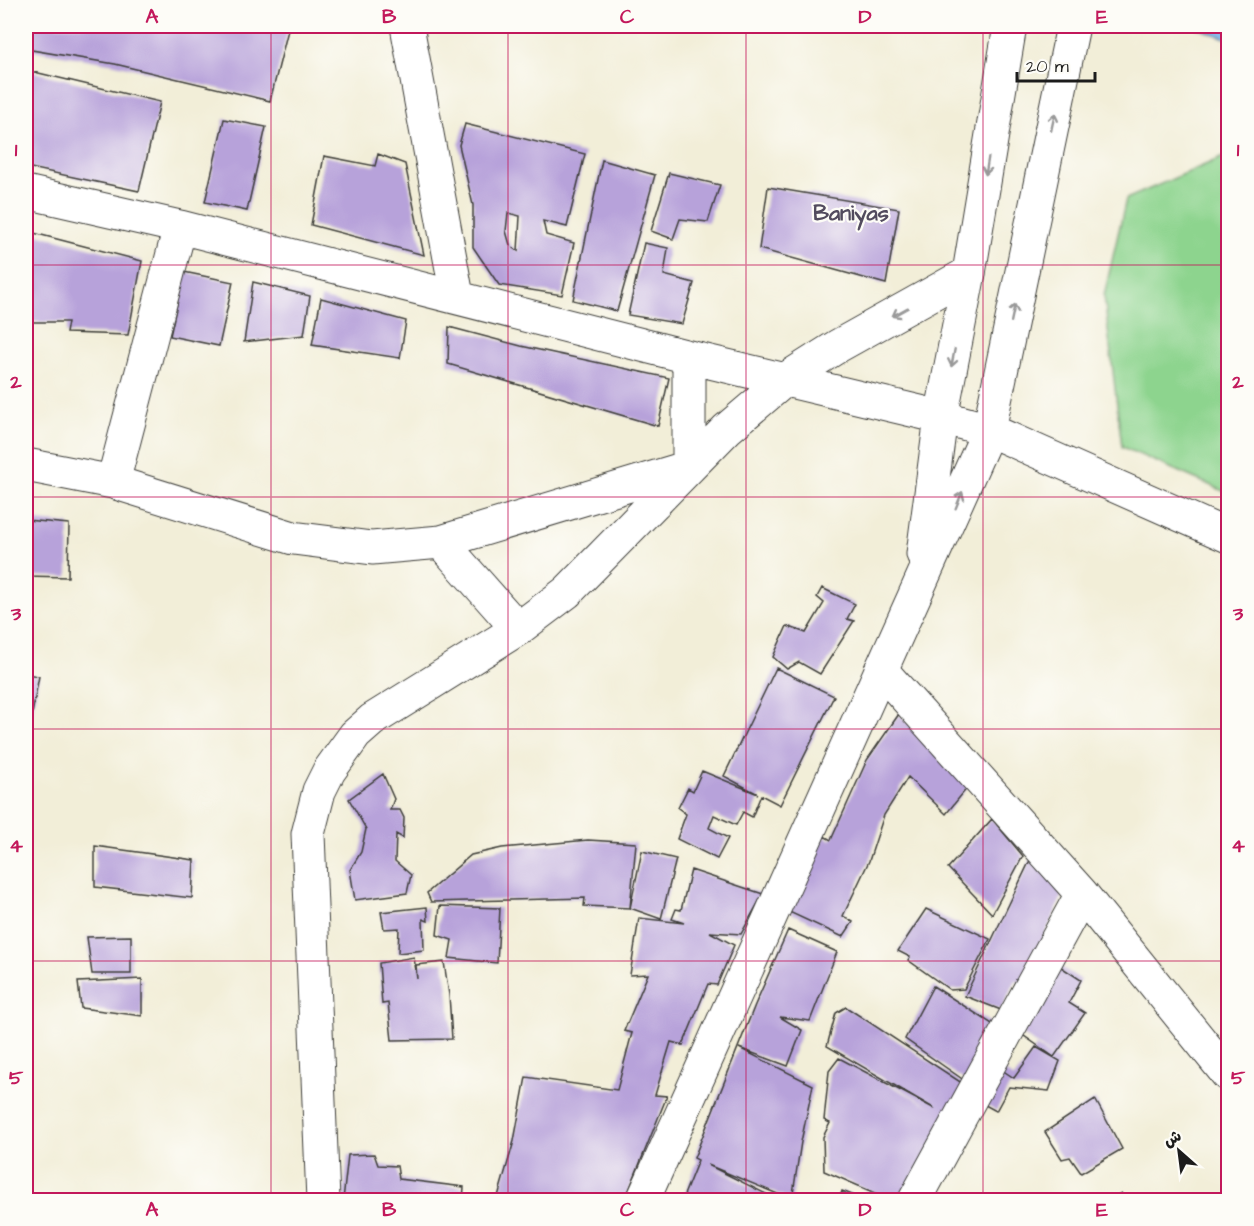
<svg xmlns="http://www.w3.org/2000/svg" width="1254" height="1226" font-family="'Architects Daughter','Playpen Sans Arabic',sans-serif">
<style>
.green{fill:#8dd48e;stroke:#547855;stroke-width:1.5}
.water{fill:#7ab2e9;stroke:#4b6782;stroke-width:1.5}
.building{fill:#b7a2da;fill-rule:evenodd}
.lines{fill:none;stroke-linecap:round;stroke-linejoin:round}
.minor-casing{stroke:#3c3c38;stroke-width:35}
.major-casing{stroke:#3c3c38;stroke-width:35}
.minor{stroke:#fff;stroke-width:33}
.major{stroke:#fff;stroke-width:33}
.oneway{stroke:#999}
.grid{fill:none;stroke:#c2185b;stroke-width:1.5;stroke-opacity:0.55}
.labels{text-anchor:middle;stroke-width:4.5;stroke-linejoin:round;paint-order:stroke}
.district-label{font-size:22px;font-weight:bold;fill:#524b5e;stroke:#fdfcf7}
.neatline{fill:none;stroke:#c2185b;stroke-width:2}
.grid-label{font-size:20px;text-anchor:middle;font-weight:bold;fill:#c2185b}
</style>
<rect width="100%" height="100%" fill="#fdfcf7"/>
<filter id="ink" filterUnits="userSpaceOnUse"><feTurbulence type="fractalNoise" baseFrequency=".0167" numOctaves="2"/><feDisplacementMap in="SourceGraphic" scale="12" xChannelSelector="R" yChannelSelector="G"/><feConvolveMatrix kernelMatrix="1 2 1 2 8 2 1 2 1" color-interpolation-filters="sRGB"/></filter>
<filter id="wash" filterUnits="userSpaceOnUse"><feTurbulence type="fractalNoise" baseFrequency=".008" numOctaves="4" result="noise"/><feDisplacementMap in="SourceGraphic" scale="24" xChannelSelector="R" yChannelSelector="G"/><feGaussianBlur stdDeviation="1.35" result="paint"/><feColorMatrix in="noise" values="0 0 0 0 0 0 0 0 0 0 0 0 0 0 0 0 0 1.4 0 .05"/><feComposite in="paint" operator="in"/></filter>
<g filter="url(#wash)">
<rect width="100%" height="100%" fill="#f2eed8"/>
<path class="green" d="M1228,155V493L1122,447L1104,296L1126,199Z"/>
<path class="water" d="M1192,26H1228V39Z"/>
<g id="blocks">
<path class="building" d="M26,26H289L270,101L115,64L26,49Z
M26,70L160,102L139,191L26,167Z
M224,119L266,127L247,211L205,202Z
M465,124L585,154L567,227L543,221L546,235L574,243L562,295L499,285L473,247V205L459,145ZM508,213L520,216L518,251L510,245L506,231Z
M378,154L405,164L424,255L311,225L324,156L375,166Z
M602,160L655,175L617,311L573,300Z
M669,173L720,185L708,222L680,219L673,239L651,231Z
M768,187L899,209L886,284L759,249Z
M26,231L142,261L128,335L66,333L68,322H26Z
M644,243L668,248L664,275L694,283L682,324L628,315Z
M184,272L233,282L219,346L170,336Z
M253,282L310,296L304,335L244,342Z
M321,298L406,321L400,358L312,345Z
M449,327L521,346L669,378L658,426L448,364Z
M26,520L69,524L68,577L26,576Z
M822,588L855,604L847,619L854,621L820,674L799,662L787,669L773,657L787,626L806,633L824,603L817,597Z
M776,668L834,696L780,805L761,795L752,817L743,812L736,825L714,815L709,828L728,838L717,859L677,839L686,814L678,808L688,788L693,791L702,771L758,794L724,776Z
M26,674L39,676L28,736L26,735Z
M899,714L972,782L946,814L908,777L884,815L869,861L843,916L853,922L843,937L787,911L824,836L831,840L867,760Z
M383,774L394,799L390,810H400L404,818L403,838L396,834L395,861L411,875L407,893L355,900L350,870L361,852L366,829L349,799Z
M992,819L1023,856L992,914L948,868Z
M588,840L636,843L630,908L584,906L585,898L431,902L427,893L471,855L502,848Z
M95,846L194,860L192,898L95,887Z
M642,851L676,859L661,919L630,908Z
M1032,856L1065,890L1023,984L1016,980L1001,1010L965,996Z
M691,870L763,894L741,934L710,932L734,945L717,985L708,984L683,1045L671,1042L655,1095L667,1096L625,1200H497L514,1141L526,1077L617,1090L632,1033L624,1031L648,974L630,975L639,918L684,923L672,919L676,909L681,910Z
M440,906L500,908L497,963L449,958L452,940L437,935Z
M427,907L428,921L423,919L424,950L398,953L399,928L384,929L381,912Z
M926,909L990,939L964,989L950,990L908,960L910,957L898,951Z
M788,930L837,952L810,1021L780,1017L802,1030L788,1066L739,1048L813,1085L801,1142L792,1200L708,1165L778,1200H682L698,1160L694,1158L755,1005Z
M131,936V974H92L87,937Z
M414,957L417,979L416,965L444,962L449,995L452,1039L392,1040L388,1003L382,1004L379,963Z
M1055,963L1081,980L1069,1003L1085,1013L1054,1057L1017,1031Z
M142,979V1016L81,1008L78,982Z
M933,986L1000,1029L968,1083L905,1039Z
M846,1007L971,1089L910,1200H891L824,1171L823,1137L830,1123L824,1120L829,1071L839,1058L935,1109L827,1046L836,1013Z
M1036,1047L1060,1061L1049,1091L1009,1087L996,1111L974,1099L996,1066L1014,1078Z
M1095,1099L1122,1149L1081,1173L1070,1157L1062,1159L1045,1132Z
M374,1154L378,1165L397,1166L399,1179L464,1187L463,1200H343L348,1155Z
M842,1191L865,1200H839Z
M1121,1193L1127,1200H1109Z"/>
</g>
</g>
<g filter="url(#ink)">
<use href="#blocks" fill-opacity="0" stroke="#3c3c38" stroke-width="1.5"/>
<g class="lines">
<defs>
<path id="minor" d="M407,26L457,296
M26,192L180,227L689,357L941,417L989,430L1228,536
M26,465L113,482L293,538L372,548L441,542L689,467V357
M113,482L180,227
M441,542L518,629
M881,670L1082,894L1228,1075
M323,1200L308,834L319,791L329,771L355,735L372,720L518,629L567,592L727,429L786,379L838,346L969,273
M915,1200L1082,894"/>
<path id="major" d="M923,554L941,417L969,273L1010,26
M643,1200L989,430L1073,26"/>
</defs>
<use href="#minor" class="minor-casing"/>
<use href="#major" class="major-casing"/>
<use href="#minor" class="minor"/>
<use href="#major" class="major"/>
</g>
<defs><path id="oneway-shaft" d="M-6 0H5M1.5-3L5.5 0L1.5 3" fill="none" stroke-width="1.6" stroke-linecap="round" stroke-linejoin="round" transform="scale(1.5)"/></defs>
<g class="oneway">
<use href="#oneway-shaft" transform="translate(1053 122) rotate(-78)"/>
<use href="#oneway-shaft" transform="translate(987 166) rotate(99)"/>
<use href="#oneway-shaft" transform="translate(900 312) rotate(151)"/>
<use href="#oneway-shaft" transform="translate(1013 313) rotate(-78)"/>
<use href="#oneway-shaft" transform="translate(953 358) rotate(101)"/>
<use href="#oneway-shaft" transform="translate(959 500) rotate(-68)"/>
</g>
</g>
<path class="grid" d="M271,26V1200M508,26V1200M746,26V1200M983,26V1200M26,265H1228M26,497H1228M26,729H1228M26,961H1228"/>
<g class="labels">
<g class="district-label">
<text x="851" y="220">Baniyas</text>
</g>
</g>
<rect width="1254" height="1226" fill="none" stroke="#fdfcf7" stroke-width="66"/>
<g transform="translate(1179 1151) rotate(332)" stroke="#fdfcf7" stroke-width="4.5" paint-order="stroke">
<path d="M0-4.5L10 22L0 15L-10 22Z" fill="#1c1c1c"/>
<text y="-9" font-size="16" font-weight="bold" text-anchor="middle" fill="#1c1c1c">ش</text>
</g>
<path d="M1017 72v9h78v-9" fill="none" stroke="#1c1c1c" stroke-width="3"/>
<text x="1026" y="72" font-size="18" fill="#1c1c1c" stroke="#fdfcf7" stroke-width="4.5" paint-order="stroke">20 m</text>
<rect x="33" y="33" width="1188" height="1160" class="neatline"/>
<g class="grid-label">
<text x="152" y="23">A</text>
<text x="389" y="23">B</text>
<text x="627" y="23">C</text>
<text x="865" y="23">D</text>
<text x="1102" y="23">E</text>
<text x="16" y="156">1</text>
<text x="1238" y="156">1</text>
<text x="16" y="388">2</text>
<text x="1238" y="388">2</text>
<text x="16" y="620">3</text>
<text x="1238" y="620">3</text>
<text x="16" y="852">4</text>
<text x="1238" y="852">4</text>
<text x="16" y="1084">5</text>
<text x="1238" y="1084">5</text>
<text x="152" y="1216">A</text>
<text x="389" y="1216">B</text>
<text x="627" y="1216">C</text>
<text x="865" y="1216">D</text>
<text x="1102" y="1216">E</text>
</g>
</svg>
